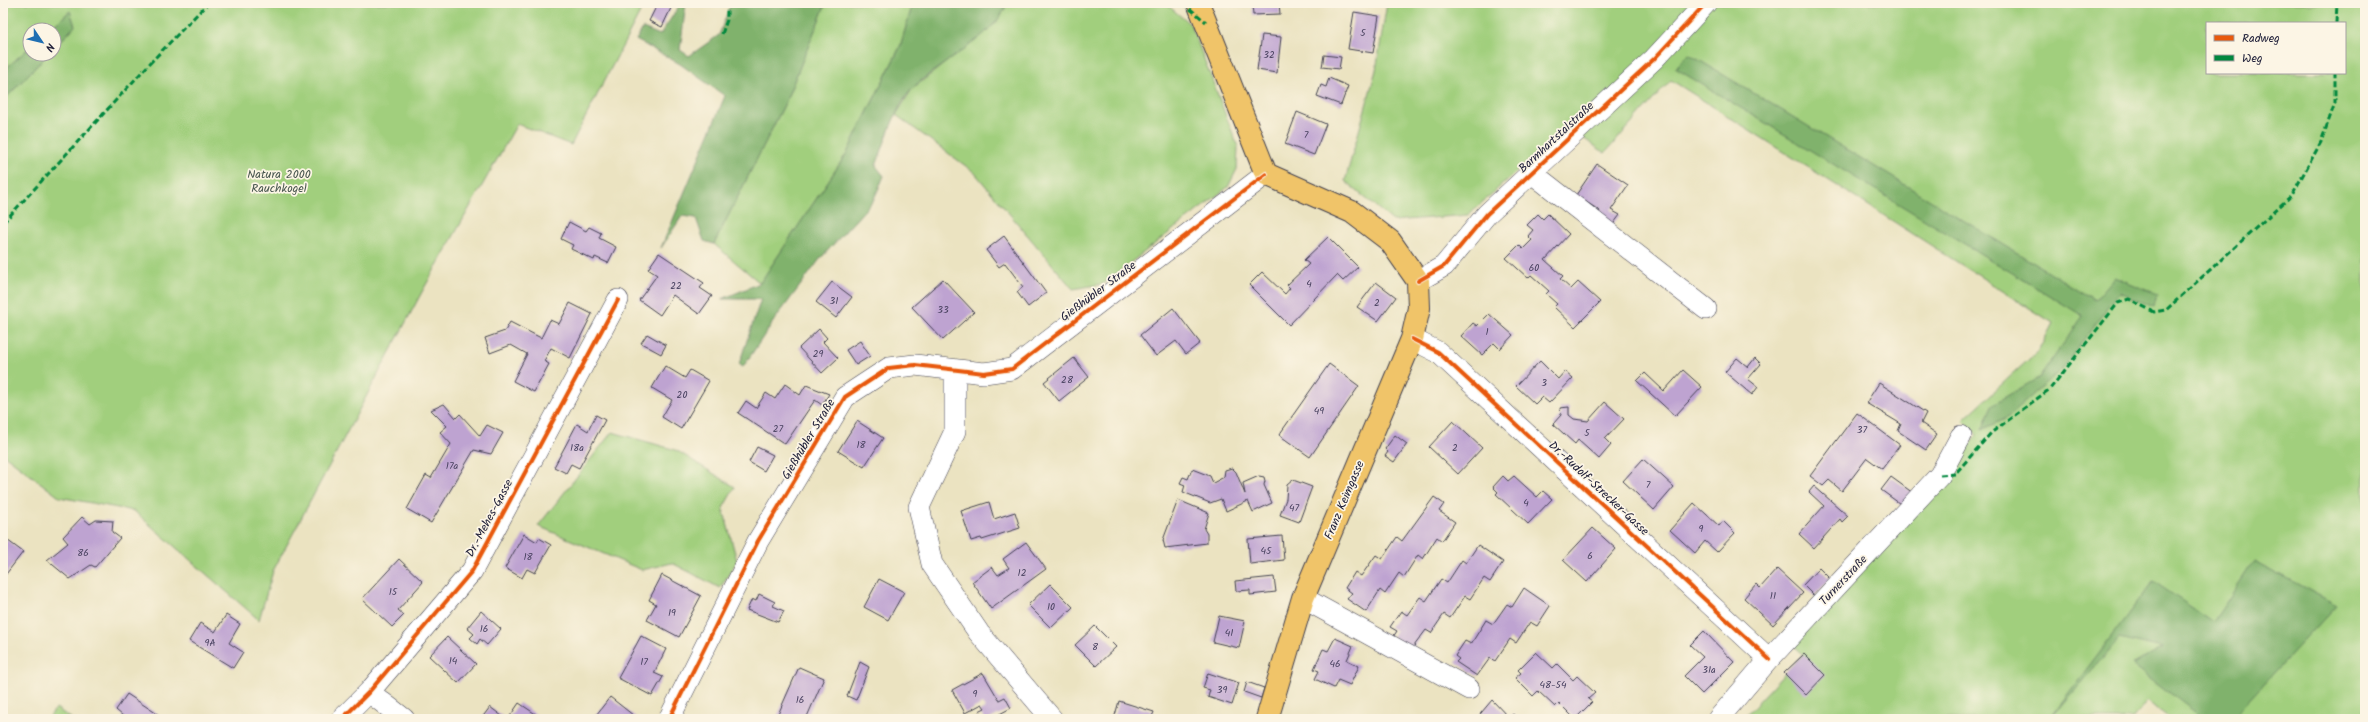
<svg xmlns="http://www.w3.org/2000/svg" width="2368" height="722" font-family="Kalam,sans-serif">
<style>
.green{fill:#a1cf7d;stroke:#62785c;fill-rule:evenodd}
.forest{fill:#80b26c;stroke:#516a54}
.building{fill:#bea3d1}
.lines{fill:none;stroke-linecap:round;stroke-linejoin:round}
.minor-casing{stroke:#403f4f;stroke-width:22}
.major-casing{stroke:#403f4f;stroke-width:24}
.minor{stroke:#fff;stroke-width:21}
.major{stroke:#f0c469;stroke-width:22}
.quiet{stroke:#00873e;stroke-width:3;stroke-dasharray:6 3;stroke-linecap:butt}
.cycleway-casing{stroke:#fcf5e5;stroke-width:6}
.cycleway{stroke:#e8590c;stroke-width:4}
.labels{text-anchor:middle;stroke-width:3.5;stroke-linejoin:round;paint-order:stroke}
.number-label{font-size:10px;fill:#494260}
.street-label{font-size:12px;fill:#22223b;stroke:#fcf5e5}
.park-label{font-size:12px;fill:#48564f;stroke:#fcf5e5}
</style>
<rect width="100%" height="100%" fill="#fcf5e5"/>
<filter id="ink" filterUnits="userSpaceOnUse"><feTurbulence type="fractalNoise" baseFrequency=".025" numOctaves="2"/><feDisplacementMap in="SourceGraphic" scale="8" xChannelSelector="R" yChannelSelector="G"/><feConvolveMatrix kernelMatrix="1 2 1 2 8 2 1 2 1" color-interpolation-filters="sRGB"/></filter>
<filter id="wash" filterUnits="userSpaceOnUse"><feTurbulence type="fractalNoise" baseFrequency=".012" numOctaves="4" result="noise"/><feDisplacementMap in="SourceGraphic" scale="16" xChannelSelector="R" yChannelSelector="G"/><feGaussianBlur stdDeviation="0.9" result="paint"/><feColorMatrix in="noise" values="0 0 0 0 0 0 0 0 0 0 0 0 0 0 0 0 0 1.4 0 .05"/><feComposite in="paint" operator="in"/></filter>
<g filter="url(#wash)">
<rect width="100%" height="100%" fill="#ebe3c1"/>
<path class="green" d="M3,3H645L571,145L517,124L423,290L273,571L259,620L134,511L59,497L3,454V101L48,54H54V48L75,26L70,11L49,30H30V47L3,71Z
M826,3H913L900,47L847,153L760,283L714,244L785,103Z
M1007,3H1165L1191,25L1238,147L1237,169L1228,187L1103,284L1073,289L974,172L896,115L912,89L996,23Z
M1387,3H2365V719H2170L2147,700L2133,719H1745L1743,718L1803,654L1790,642L1941,481L1977,435L1963,420L2039,350L2053,323L1671,80L1605,153L1567,127L1468,215L1393,221L1345,181L1376,70ZM2207,23H2345V73H2207Z
M612,432L676,450L735,487L723,508L737,561L720,588L672,563L642,570L538,526Z
M56,708L72,719H48Z"/>
<path class="forest" d="M681,3H686L680,50L689,56L719,35L731,3H826L785,103L714,244L704,241L696,218L682,216L661,248L725,96L680,64L636,40L643,28L660,35Z
M913,3H1007C998,35 936,64 912,89C895,107 885,143 876,166L884,176L873,201L820,259L773,322L743,367L739,364L761,299H722L760,283L847,153L900,47Z
M70,11L75,26L54,48V30H49Z
M30,47V54H48L3,101V71Z
M1689,54L2095,300L2115,277L2157,294L2154,307L2119,292L2062,369L2008,417L1982,430L1993,404L2040,377L2083,316L1675,68Z
M2254,561L2337,605L2231,719H2204L2133,665L2162,648L2120,638L2049,719L2153,581L2213,622Z"/>
<g id="blocks">
<path class="building" d="M658,3L671,8L662,27L649,21Z
M1252,3H1279L1280,14L1253,15Z
M1354,12L1379,16L1373,53L1348,49Z
M1262,35L1281,37L1277,73L1257,70Z
M1324,55L1341,57L1339,69L1322,67Z
M1329,78L1348,86L1341,105L1317,96L1321,85L1326,87Z
M1297,112L1326,124L1314,155L1285,144Z
M1597,164L1628,185L1611,210L1620,215L1611,227L1596,217L1600,211L1576,195Z
M1538,214L1543,219L1548,214L1569,234L1545,260L1563,276L1560,279L1571,289L1578,282L1600,302L1575,327L1554,307L1557,304L1546,294L1549,291L1531,275L1528,278L1506,258L1519,245L1523,249L1532,240L1528,236L1533,230L1527,225Z
M569,222L586,231L589,227L601,233L599,238L616,247L608,263L595,257L594,260L571,249L573,245L561,239Z
M1004,236L1046,293L1028,307L1017,292L1023,287L1005,263L999,267L986,250Z
M1328,237L1358,267L1343,281L1337,275L1289,325L1249,285L1262,272L1285,294L1290,288L1287,285L1309,264L1304,260Z
M659,253L704,283L700,288L712,296L699,314L673,295L660,315L639,300L657,275L648,269Z
M943,279L974,312L943,340L912,307Z
M832,282L852,297L836,318L816,302Z
M1376,282L1396,297L1378,321L1357,307Z
M570,303L592,314L570,358L551,348L544,361L549,364L534,392L513,381L527,354L511,345L490,353L485,338L505,331L510,322L541,338L550,320L559,324Z
M1173,308L1200,343L1186,354L1176,341L1156,356L1140,335Z
M1489,314L1513,335L1500,349L1494,343L1482,355L1461,336L1473,323L1477,326Z
M819,329L827,338L823,342L838,358L822,373L799,348Z
M647,334L666,345L661,354L641,343Z
M860,341L870,356L856,365L846,350Z
M1074,358L1089,377L1059,401L1044,382Z
M1737,358L1748,367L1755,358L1761,364L1748,379L1758,387L1752,395L1725,372Z
M1540,361L1558,379L1565,371L1573,378L1549,403L1542,397L1535,404L1516,386Z
M1329,364L1359,386L1310,457L1279,435Z
M665,366L685,378L690,370L709,381L681,429L662,417L672,400L652,388Z
M1683,370L1702,387L1675,416L1637,381L1645,373L1664,391Z
M1879,383L1926,413L1921,423L1937,434L1926,450L1898,431L1901,424L1866,403Z
M785,384L800,395L806,385L829,394L822,405L815,400L785,444L738,413L746,401L756,408L766,393L775,399Z
M1605,402L1624,419L1605,439L1611,445L1599,459L1578,440L1575,444L1553,424L1561,415L1560,408L1569,407V415L1574,419L1588,421Z
M444,404L456,418L460,414L480,436L487,425L503,433L491,454L474,450L431,523L407,509L426,475L431,478L451,444L440,432L447,426L431,410Z
M1857,413L1900,445L1882,469L1867,458L1842,491L1829,480L1823,486L1810,476Z
M596,415L605,420L579,468L571,464L566,473L554,467L577,424L588,431Z
M857,421L883,438L864,467L838,451Z
M1453,421L1482,448L1458,474L1429,447Z
M1395,435L1407,444L1394,462L1385,456L1388,452L1385,449Z
M757,447L773,455L764,471L749,462Z
M1643,459L1674,487L1654,510L1623,481Z
M1232,468L1236,472L1245,494L1243,483L1259,476L1264,477L1265,481L1264,485L1272,503L1253,512L1248,501L1226,511L1221,499L1210,503L1183,492L1185,485L1180,483L1183,477L1188,479L1192,469L1210,476L1213,483L1224,477L1225,470Z
M1503,476L1508,481L1514,476L1537,497L1543,491L1552,499L1528,524L1496,494L1498,492L1493,487Z
M1891,477L1913,493L1903,506L1881,490Z
M1293,480L1312,487L1299,522L1280,515L1286,499L1287,485Z
M1814,486L1848,516L1842,522L1840,519L1814,548L1799,534L1824,506L1809,492Z
M1434,497L1444,504L1439,511L1455,522L1442,541L1437,537L1423,559L1418,555L1404,577L1399,573L1385,594L1380,590L1366,612L1347,599L1352,593L1345,588L1355,572L1361,576L1376,555L1382,559L1397,537L1402,541Z
M1178,500L1209,513L1204,529L1207,534V543L1165,548L1163,540Z
M989,502L994,519L1015,512L1020,528L982,540L981,538L971,541L961,511Z
M1694,503L1719,526L1723,521L1735,533L1717,552L1705,541L1695,553L1670,530Z
M82,517L90,524L96,520L113,521L112,532L120,538L95,567L91,565L70,579L47,560L68,543L63,537Z
M1593,528L1616,549L1587,582L1563,560Z
M524,534L537,542L539,538L551,545L535,573L527,569L522,578L505,568Z
M1282,536L1284,560L1250,564L1248,539Z
M3,537L23,552L3,578Z
M1026,542L1046,569L991,609L972,582L992,567L998,575L1009,568L1003,559Z
M1478,545L1503,562L1490,582L1484,578L1470,599L1465,596L1450,618L1444,614L1431,633L1426,630L1411,650L1393,637L1397,631L1390,627L1401,611L1407,615L1420,597L1426,601L1441,579L1447,583L1462,560L1466,563Z
M399,559L423,582L398,610L404,615L392,627L362,599Z
M1819,568L1830,579L1814,596L1803,585Z
M1777,569L1803,593L1773,625L1744,598L1756,584L1760,588Z
M662,575L701,596L679,637L647,620L656,604L649,600Z
M1274,577L1276,592L1250,595V590L1236,591L1235,581Z
M879,579L904,592L888,620L864,607Z
M1050,584L1073,607L1051,628L1028,605Z
M1524,588L1550,606L1537,626L1530,622L1516,643L1510,639L1495,661L1490,658L1477,676L1456,662L1459,659L1455,656L1465,641L1471,644L1486,620L1493,624L1507,604L1512,607Z
M759,594L775,602L773,606L784,611L778,622L747,610L752,599L756,601Z
M481,611L501,629L487,645L480,639L477,644L470,638L474,634L467,628Z
M226,615L240,624L229,643L243,652L233,668L189,641L200,623L215,632Z
M1219,616L1245,621L1239,648L1213,642Z
M1095,626L1116,647L1096,666L1075,645Z
M1704,631L1734,662L1702,694L1684,676L1703,657L1690,645Z
M641,636L666,649L654,673L663,677L652,696L618,678Z
M447,637L476,664L458,683L429,656Z
M1335,638L1353,646L1347,660L1359,666L1350,685L1338,680L1334,688L1315,679L1319,671L1314,669L1323,649L1328,651Z
M1536,652L1553,668L1557,664L1573,680L1577,676L1595,693L1588,699L1592,702L1575,719L1559,703L1555,707L1538,691L1533,696L1515,678L1521,673L1518,670Z
M1804,654L1825,675L1806,695L1784,673Z
M860,662L869,667L856,700L847,696Z
M799,667L824,678L806,719H776Z
M983,673L999,700L1005,697L1011,708L990,719H984L979,711L985,708L982,704L965,713L952,690Z
M1208,673L1239,683L1232,705L1208,697L1210,690L1203,688Z
M1247,682L1264,688L1261,698L1244,692Z
M127,694L165,719H121L123,716L116,710Z
M610,697L638,719H593Z
M1492,700L1509,718L1513,714L1518,719H1476Z
M1119,701L1154,712L1151,719H1114Z
M519,703L537,715L534,719H508Z
M490,707L506,719H481Z"/>
</g>
</g>
<g filter="url(#ink)">
<use href="#blocks" fill-opacity="0" stroke="#403f4f" stroke-width="1"/>
<g class="lines">
<defs>
<path id="minor" d="M1532,173L1706,309
M1418,281L1444,266L1487,214L1654,59L1706,3
M1412,339L1438,352L1769,659
M955,370V431L919,507L932,564L979,633L1052,719
M1303,598L1469,689
M369,692L404,719
M342,719L369,692L472,571L618,300
M669,719L758,541L845,397L889,368L915,365L984,373L1012,369L1266,174
M1718,719L1769,659L1940,475L1961,436"/>
<path id="major" d="M1198,3L1266,174L1352,212L1390,241L1418,281L1419,308L1412,339L1303,598L1267,719"/>
</defs>
<use href="#minor" class="minor-casing"/>
<use href="#major" class="major-casing"/>
<use href="#minor" class="minor"/>
<use href="#major" class="major"/>
<path class="quiet" d="M1183,3L1206,22
M2336,23L2337,3
M722,34L727,20V3
M3,223L152,61L208,3
M1940,475L1955,474L1991,433L2050,389L2118,303L2129,299L2154,312L2166,310L2292,195L2321,142L2335,103V73"/>
<defs>
<path id="cycleway" d="M1418,281L1444,266L1487,214L1654,59L1706,3
M1412,339L1438,352L1769,659
M342,719L369,692L472,571L618,300
M669,719L758,541L845,397L889,368L915,365L984,373L1012,369L1266,174"/>
</defs>
<use href="#cycleway" class="cycleway-casing"/>
<use href="#cycleway" class="cycleway"/>
</g>
</g>
<g class="labels">
<g class="number-label">
<text x="1363" y="36">5</text>
<text x="1269" y="58">32</text>
<text x="1306" y="138">7</text>
<text x="1534" y="271">60</text>
<text x="1309" y="287">4</text>
<text x="676" y="289">22</text>
<text x="834" y="304">31</text>
<text x="1377" y="306">2</text>
<text x="943" y="313">33</text>
<text x="1487" y="335">1</text>
<text x="818" y="357">29</text>
<text x="1067" y="383">28</text>
<text x="1544" y="386">3</text>
<text x="682" y="398">20</text>
<text x="1319" y="414">49</text>
<text x="778" y="432">27</text>
<text x="1862" y="433">37</text>
<text x="1587" y="436">5</text>
<text x="861" y="448">18</text>
<text x="577" y="451">18a</text>
<text x="1455" y="451">2</text>
<text x="452" y="469">17a</text>
<text x="1648" y="488">7</text>
<text x="1526" y="506">4</text>
<text x="1294" y="511">47</text>
<text x="1701" y="532">9</text>
<text x="1266" y="554">45</text>
<text x="83" y="556">86</text>
<text x="1590" y="559">6</text>
<text x="528" y="560">18</text>
<text x="1022" y="576">12</text>
<text x="393" y="595">15</text>
<text x="1773" y="599">11</text>
<text x="1051" y="610">10</text>
<text x="672" y="616">19</text>
<text x="484" y="632">16</text>
<text x="1229" y="636">41</text>
<text x="210" y="646">9A</text>
<text x="1095" y="650">8</text>
<text x="453" y="664">14</text>
<text x="644" y="665">17</text>
<text x="1335" y="667">46</text>
<text x="1709" y="673">31a</text>
<text x="1553" y="688">48-54</text>
<text x="1222" y="693">39</text>
<text x="975" y="697">9</text>
<text x="800" y="703">16</text>
</g>
<g class="street-label">
<text transform="translate(1556 137) rotate(-43)" y="4">Barmhartstalstraße</text>
<text transform="translate(1098 291) rotate(-37)" y="4">Gießhübler Straße</text>
<text transform="translate(808 439) rotate(-59)" y="4">Gießhübler Straße</text>
<text transform="translate(1599 488) rotate(43)" y="4">Dr.-Rudolf-Strecker-Gasse</text>
<text transform="translate(1344 500) rotate(-67)" y="4">Franz Keimgasse</text>
<text transform="translate(489 518) rotate(-62)" y="4">Dr.-Mehes-Gasse</text>
<text transform="translate(1843 580) rotate(-47)" y="4">Turnerstraße</text>
</g>
<g class="park-label">
<text x="279" y="178">Natura 2000<tspan x="279" dy="14">Rauchkogel</tspan></text>
</g>
</g>
<rect width="2368" height="722" fill="none" stroke="#fcf5e5" stroke-width="16"/>
<rect x="2206" y="22" width="140" height="52" fill="#fcf5e5" stroke="#a5a1a1"/>
<rect x="2214" y="35" width="20" height="6" fill="#e8590c" stroke="#a5a1a1"/>
<text x="2242" y="42" font-size="12" fill="#22223b">Radweg</text>
<rect x="2214" y="55" width="20" height="6" fill="#00873e" stroke="#a5a1a1"/>
<text x="2242" y="62" font-size="12" fill="#22223b">Weg</text>
<g transform="translate(42 42) rotate(125)"><circle r="19" fill="#fcf5e5" stroke="#a5a1a1"/>
<path d="M0-3L7 15L0 10L-7 15Z" fill="#1f6fb2"/>
<text y="-6" font-size="11" font-weight="bold" text-anchor="middle" fill="#22223b">N</text>
</g>
</svg>
